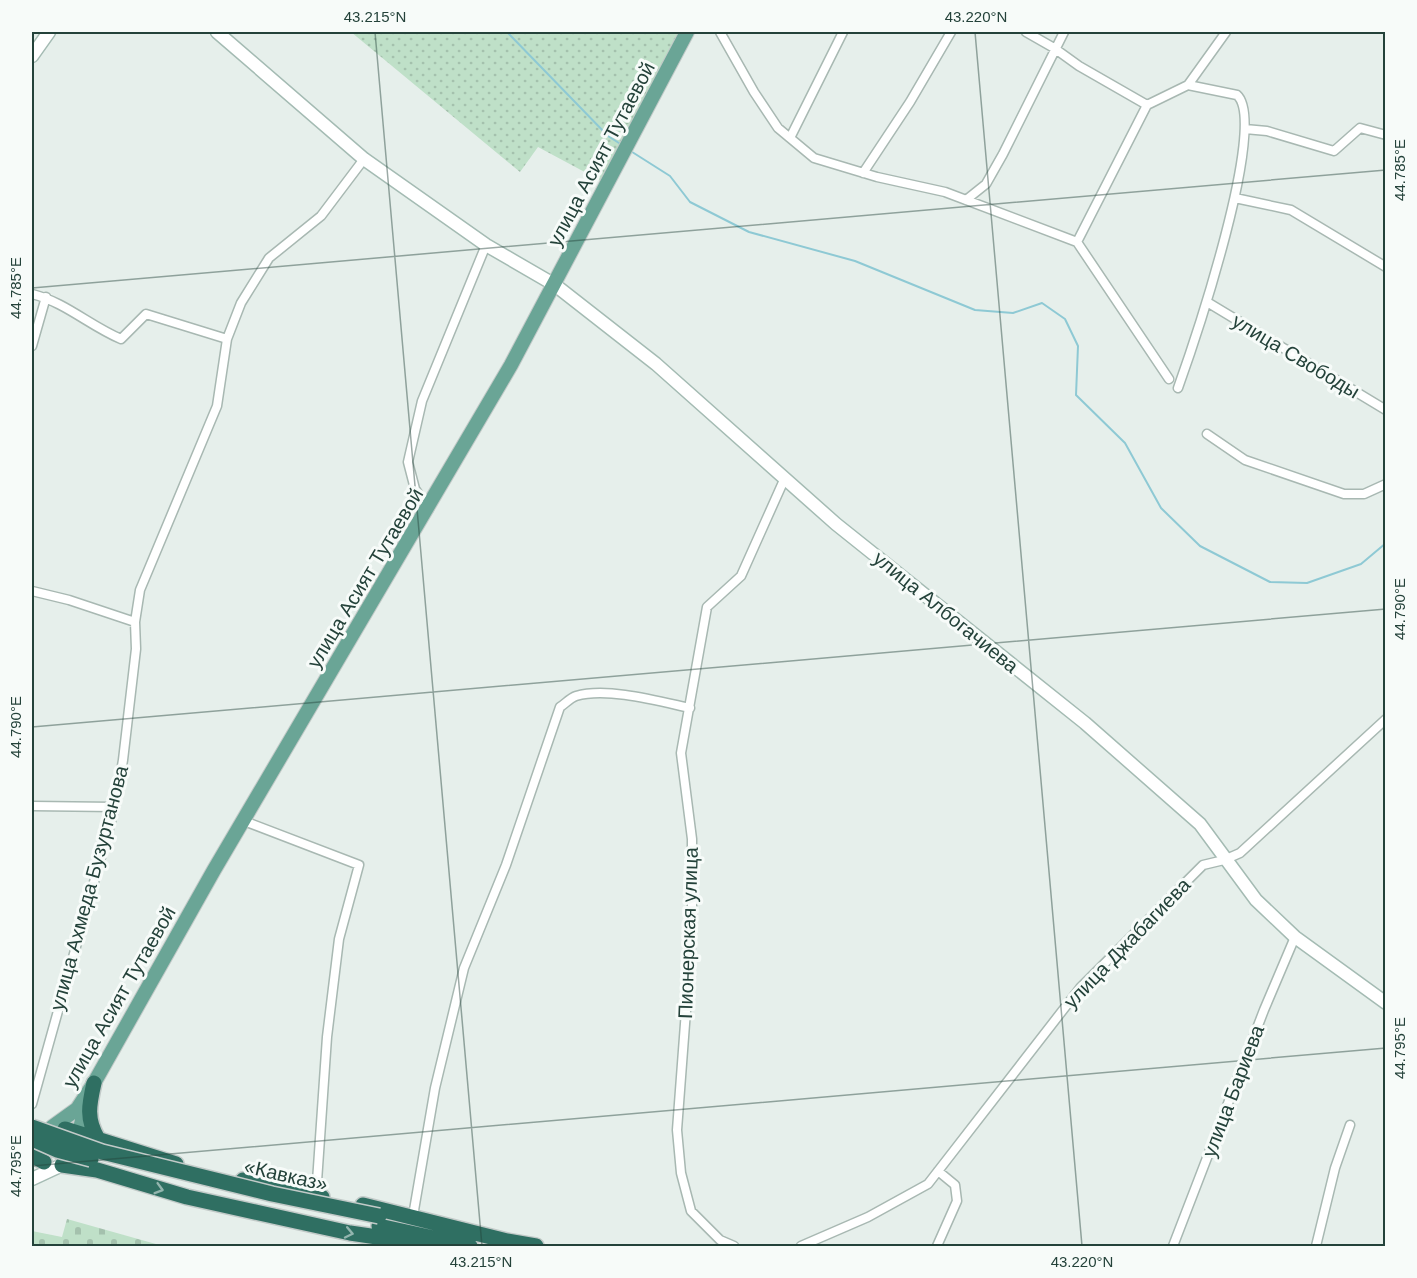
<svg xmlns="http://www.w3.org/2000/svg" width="1417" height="1278" font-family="Helvetica,sans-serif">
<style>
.grass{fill:url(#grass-dots)}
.cemetery{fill:url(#cemetery-stones)}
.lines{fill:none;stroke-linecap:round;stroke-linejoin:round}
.stream{stroke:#8ec9d4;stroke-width:2}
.street-casing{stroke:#a8b8b2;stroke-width:11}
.secondary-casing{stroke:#a4bbb3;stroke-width:15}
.primary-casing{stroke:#c2cac8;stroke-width:16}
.highway-casing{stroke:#c2cac8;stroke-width:18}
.street{stroke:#fff;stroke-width:8}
.secondary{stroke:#fff;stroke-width:12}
.primary{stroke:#6aa596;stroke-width:14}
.highway{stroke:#2f6f62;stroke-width:15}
.highway-bridge-casing{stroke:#c2cac8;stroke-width:18;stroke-linecap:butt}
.highway-bridge{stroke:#2f6f62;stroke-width:15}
.oneway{stroke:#93b5ae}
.ticks{fill:none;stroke:#24423a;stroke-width:1.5;stroke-opacity:0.45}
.labels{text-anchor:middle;stroke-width:6;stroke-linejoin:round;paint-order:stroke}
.street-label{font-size:20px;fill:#24423a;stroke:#f7fbf9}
.neatline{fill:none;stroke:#24423a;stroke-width:2}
.ticks-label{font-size:15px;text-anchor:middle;fill:#24423a}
</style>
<defs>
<pattern id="grass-dots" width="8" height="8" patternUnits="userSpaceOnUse" patternTransform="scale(1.5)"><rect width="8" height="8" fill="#bfe0c8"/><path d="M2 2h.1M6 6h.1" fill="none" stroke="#a4c1ad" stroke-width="1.8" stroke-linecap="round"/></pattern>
<pattern id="cemetery-stones" width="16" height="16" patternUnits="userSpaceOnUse" patternTransform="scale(1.5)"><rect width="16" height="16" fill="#bfe0c8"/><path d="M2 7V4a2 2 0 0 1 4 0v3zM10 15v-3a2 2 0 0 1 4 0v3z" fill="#a4c1ad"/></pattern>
</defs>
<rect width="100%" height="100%" fill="#e6efeb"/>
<path class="grass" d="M351,32H687L607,184L538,147L520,172Z"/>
<path class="cemetery" d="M67,1219L163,1246H32V1231L62,1237Z"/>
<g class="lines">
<path class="stream" d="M507,32L608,136L622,145
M629,150L670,176L690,202L749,232L855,261L975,310L1013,313L1042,303L1065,319L1078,346L1076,395L1125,443L1161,508L1200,546L1270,582L1307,583L1361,564L1386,543"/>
<defs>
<path id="street" d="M720,32L754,92L778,128L814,158L877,177L945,192L1077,242L1169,379
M1026,32L1054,48L1079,66L1147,105
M1245,129L1267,131L1334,151L1360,128L1386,135
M790,138L843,32
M863,173L910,102L951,32
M1235,198L1291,210L1386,267
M966,200L986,184L1003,154L1064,32
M1077,242L1147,105L1188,85L1226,32
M32,294C65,302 90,326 121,339L146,314L227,339
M1207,302L1386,410
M32,346L46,297
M1178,388C1193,346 1269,123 1237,95L1188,85
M1207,434L1245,460L1344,494H1364L1386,484
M429,509L415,489L408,462L422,401L486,245
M32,591L69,600L135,622
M32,806L115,807
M244,821L359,865L339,939L327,1037L316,1196
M32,1104L115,807L123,760L136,649L135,622L140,590L217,406L227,339L241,303L269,258L321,216L364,159
M413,1216L435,1088L464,968L506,865L560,707C565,704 570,698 576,696C607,687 658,701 690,708
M734,1246L720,1240L691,1211L681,1173L677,1130L692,931V839L681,753L707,607L741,576L784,480
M801,1246L868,1217L928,1184L1080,988L1203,865L1224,860L1240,853L1386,719
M937,1246L957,1201L955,1185L938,1171
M1173,1246L1264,1010L1295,937
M1316,1246L1335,1168L1350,1125"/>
<path id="secondary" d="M217,32L364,159L486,245L555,285L656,364L836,524L1085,723L1200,824L1256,900L1295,937L1386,1003
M32,56L49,32
M32,1179L62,1165"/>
<path id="primary" d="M52,1127L77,1109L94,1083L214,870L511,365L687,32
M76,1144L87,1101"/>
<path id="highway" d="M94,1083C89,1105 86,1119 98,1139
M65,1129L176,1164
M32,1155L44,1162
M62,1165L97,1170L187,1197L350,1233L438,1246
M243,1180L322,1197
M363,1205L515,1243
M379,1226L470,1246
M507,1241L536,1246"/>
</defs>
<use href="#street" class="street-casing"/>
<use href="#secondary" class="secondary-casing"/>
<use href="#primary" class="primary-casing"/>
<use href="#highway" class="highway-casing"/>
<use href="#street" class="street"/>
<use href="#secondary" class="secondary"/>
<use href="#primary" class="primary"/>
<use href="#highway" class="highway"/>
<defs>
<path id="highway-bridge" d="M32,1127L102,1152L272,1194L379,1216
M32,1139L57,1150L91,1159"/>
</defs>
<use href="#highway-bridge" class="highway-bridge-casing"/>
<use href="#highway-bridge" class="highway-bridge"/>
</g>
<defs><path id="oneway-chevron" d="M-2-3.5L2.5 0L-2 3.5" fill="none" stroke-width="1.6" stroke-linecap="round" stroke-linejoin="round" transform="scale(1.5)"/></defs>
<g class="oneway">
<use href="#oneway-chevron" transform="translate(159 1189) rotate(16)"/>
<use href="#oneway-chevron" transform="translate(349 1233) rotate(12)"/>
</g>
<path class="ticks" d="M375,32L482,1246M975,32L1082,1246M32,288L1386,170M32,727L1386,609M32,1166L1386,1048"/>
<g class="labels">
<g class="street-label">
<text transform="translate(601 154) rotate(-62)" y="7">улица Асият Тутаевой</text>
<text transform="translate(1296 356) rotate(31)" y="7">улица Свободы</text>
<text transform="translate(365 578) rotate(-59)" y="7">улица Асият Тутаевой</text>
<text transform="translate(946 612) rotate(39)" y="7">улица Албогачиева</text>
<text transform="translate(89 888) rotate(-75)" y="7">улица Ахмеда Бузуртанова</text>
<text transform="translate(688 933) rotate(-88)" y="7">Пионерская улица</text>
<text transform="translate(1127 943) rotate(-46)" y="7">улица Джабагиева</text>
<text transform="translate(119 997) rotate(-60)" y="7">улица Асият Тутаевой</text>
<text transform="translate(1233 1091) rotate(-69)" y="7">улица Бариева</text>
<text transform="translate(286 1175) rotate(13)" y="7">«Кавказ»</text>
</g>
</g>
<rect width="1417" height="1278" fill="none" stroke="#f7fbf9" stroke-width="66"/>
<rect x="33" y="33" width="1351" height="1212" class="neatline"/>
<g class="ticks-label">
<text x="375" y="22">43.215°N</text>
<text x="976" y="22">43.220°N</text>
<text transform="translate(1400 170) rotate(-90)" y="5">44.785°E</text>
<text transform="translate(16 288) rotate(-90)" y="5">44.785°E</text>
<text transform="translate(1400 609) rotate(-90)" y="5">44.790°E</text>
<text transform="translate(16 727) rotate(-90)" y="5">44.790°E</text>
<text transform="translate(1400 1048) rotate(-90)" y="5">44.795°E</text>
<text transform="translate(16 1166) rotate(-90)" y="5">44.795°E</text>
<text x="481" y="1267">43.215°N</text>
<text x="1082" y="1267">43.220°N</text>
</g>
</svg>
